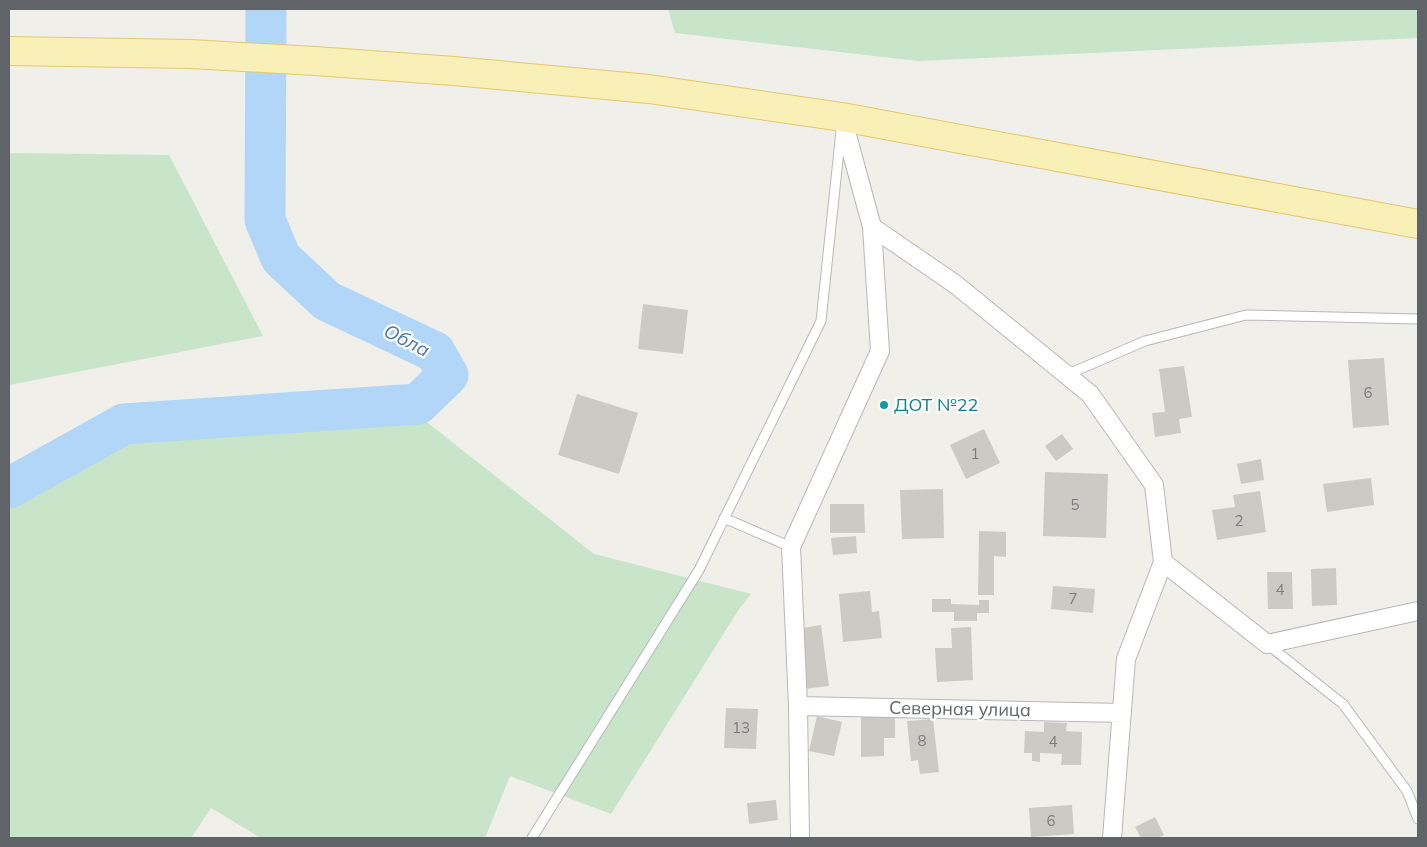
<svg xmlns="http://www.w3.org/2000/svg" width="1427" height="847" font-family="Mulish,sans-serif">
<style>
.green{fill:#c8e5c9}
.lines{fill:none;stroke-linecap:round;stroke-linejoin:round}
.river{stroke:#b1d6f8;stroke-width:41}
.building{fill:#cccac5}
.service-casing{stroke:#b5b8bb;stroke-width:11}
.minor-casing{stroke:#b5b8bb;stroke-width:20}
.primary-casing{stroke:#e5c86d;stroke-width:30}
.service{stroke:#fff;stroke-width:9}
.minor{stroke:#fff;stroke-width:18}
.primary{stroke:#f8f0b6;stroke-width:28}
.culture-dot{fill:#0f9aa8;stroke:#fff;stroke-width:2}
.labels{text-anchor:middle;stroke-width:4.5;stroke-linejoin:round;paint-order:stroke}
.number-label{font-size:15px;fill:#7b7d7e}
.culture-label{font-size:18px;fill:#0d838f;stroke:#fff;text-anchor:start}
.street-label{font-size:18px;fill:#606367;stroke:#fff}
.water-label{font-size:19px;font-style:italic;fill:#4e77a9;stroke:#fff}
</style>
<rect width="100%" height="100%" fill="#f0efe9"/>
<path class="green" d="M668,9H1418V38L918,61L675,33Z
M9,153L169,155L263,336L9,385Z
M418,415L594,554L751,594L739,609L611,814L510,776L485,838H261L211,808L191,838H9V500L127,435Z"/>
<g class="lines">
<path class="river" d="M9,488L124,424L418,404L448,375L435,352L327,301L281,258L265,220L266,9"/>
</g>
<path class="building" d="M643,304L688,310L683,354L638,349Z
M1384,358L1389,425L1353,428L1348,360Z
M1184,366L1192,417L1179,419L1181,433L1155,437L1152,413L1165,412L1159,369Z
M577,394L638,413L619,474L558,455Z
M984,429L1000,463L966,479L950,445Z
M1062,434L1073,449L1056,461L1045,446Z
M1261,459L1264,480L1241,484L1237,464Z
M1045,472L1108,474L1106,538L1043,536Z
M1371,478L1374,505L1327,512L1323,484Z
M943,489L944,538L902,539L900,490Z
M1260,491L1266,532L1217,540L1212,510L1235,507L1233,495Z
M830,504H864L865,533H830Z
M979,531L1006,532V557L994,556V595H978Z
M856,536L857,553L833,555L831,538Z
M1336,568L1337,605L1312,606L1311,569Z
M1267,572H1292L1293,609H1268Z
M1053,586L1095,589L1093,613L1051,609Z
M870,591L872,612L879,611L882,638L843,642L839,594Z
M932,599H951V604L979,605V600H989V613H977V621H954V612H932Z
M821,625L829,686L804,689L796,629Z
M971,627L973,680L937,682L935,648H952L951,628Z
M726,708L758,709L756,749L724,748Z
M861,713H895V738H884V756L861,757Z
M817,716L842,722L834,756L809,751Z
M933,719L939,772L920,774L918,760L911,761L907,721Z
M1044,722L1067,723L1066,731L1082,732L1081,765H1061L1062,754L1040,753V762L1032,761V753H1024L1025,731L1044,732Z
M776,800L778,820L749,824L747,803Z
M1072,805L1074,834L1031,837L1029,808Z
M1155,817L1164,835L1158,838H1141L1135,827Z"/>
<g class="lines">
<defs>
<path id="service" d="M1066,375L1145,341L1246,315L1418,319
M724,518L791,547
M1267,644L1343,704L1407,791L1418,819
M532,838L699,570L821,321L841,131"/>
<path id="minor" d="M842,117L872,227L955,284L1090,394L1154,485L1163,562L1126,659L1112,838
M1163,562L1267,644L1418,611
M798,706L1122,713
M800,838L798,706L791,547L880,351L872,227"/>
<path id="primary" d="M9,51L190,54L315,61L454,71L649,89L842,117L1418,224"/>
</defs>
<use href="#service" class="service-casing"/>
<use href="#minor" class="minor-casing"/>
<use href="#primary" class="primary-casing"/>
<use href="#service" class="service"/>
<use href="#minor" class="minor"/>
<use href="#primary" class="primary"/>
</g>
<circle class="culture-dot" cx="884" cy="405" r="5"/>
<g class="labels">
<g class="number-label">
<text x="1368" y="398">6</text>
<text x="975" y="459">1</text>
<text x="1075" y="510">5</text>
<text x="1239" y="526">2</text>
<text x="1280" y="595">4</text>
<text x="1073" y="604">7</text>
<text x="741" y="733">13</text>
<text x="922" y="746">8</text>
<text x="1053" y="747">4</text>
<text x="1051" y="826">6</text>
</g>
<g class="culture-label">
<text x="894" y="411">ДОТ №22</text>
</g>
<g class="street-label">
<text transform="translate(960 709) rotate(1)" y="6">Северная улица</text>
</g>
<g class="water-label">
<text transform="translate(407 340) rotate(27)" y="7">Обла</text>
</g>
</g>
<rect width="1427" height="847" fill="none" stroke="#606367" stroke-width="20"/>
</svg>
